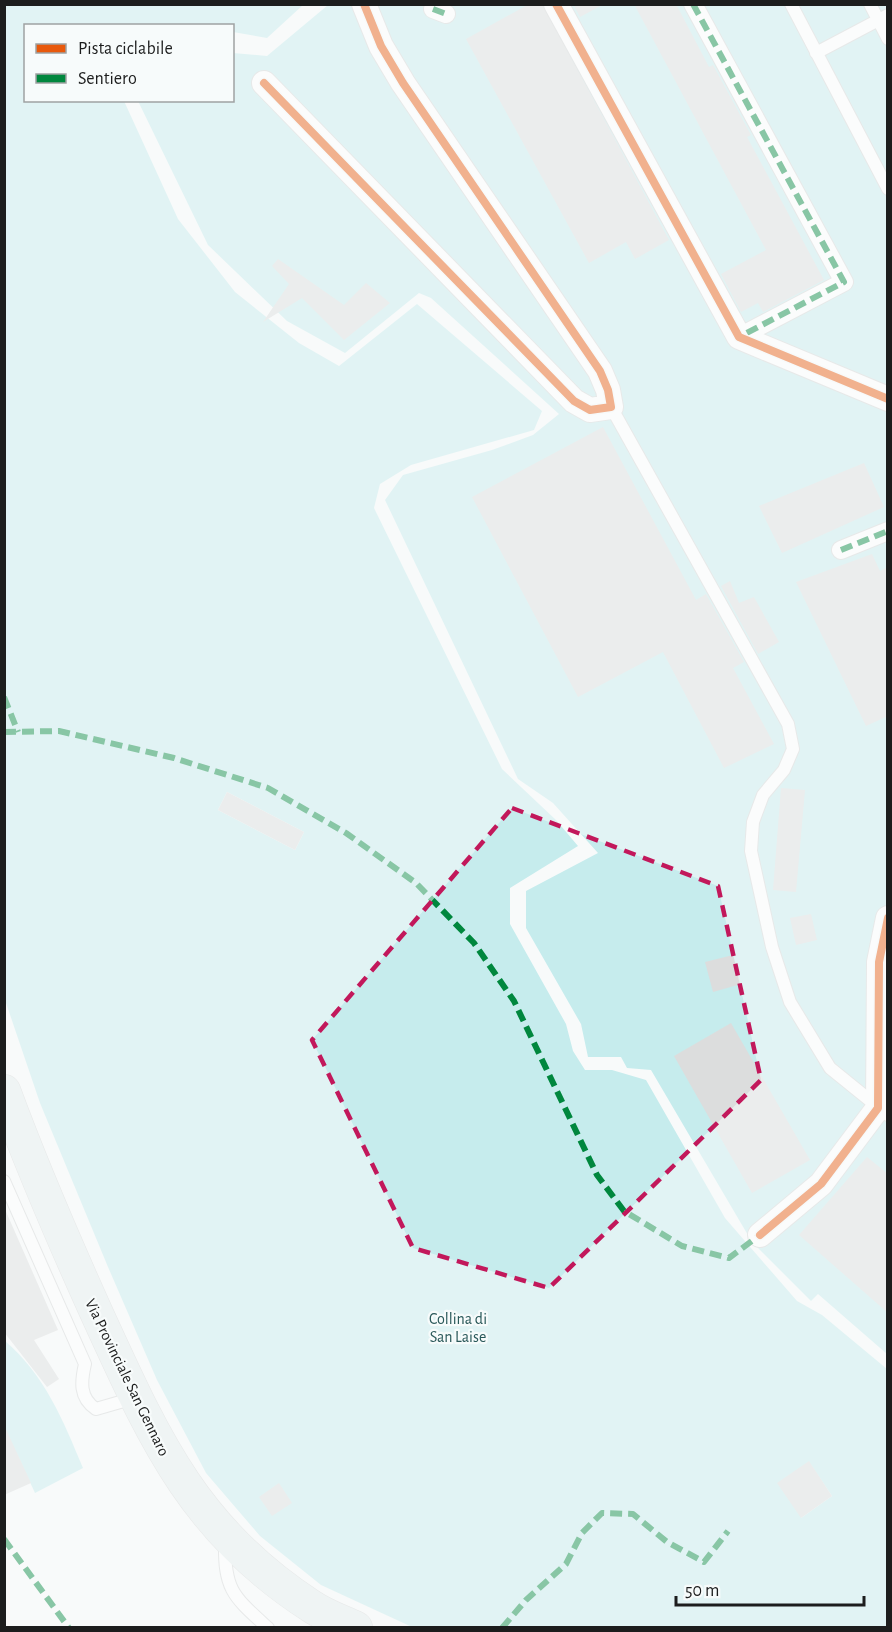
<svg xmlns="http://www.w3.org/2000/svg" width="892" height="1632" font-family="'Alegreya Sans',sans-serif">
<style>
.green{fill:#c6eced;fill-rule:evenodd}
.building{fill:#dcdddd}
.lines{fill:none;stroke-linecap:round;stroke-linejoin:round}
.service-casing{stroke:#d3d5d5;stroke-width:14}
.pedestrian-casing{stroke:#d3d5d5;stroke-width:20}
.minor-casing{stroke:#d3d5d5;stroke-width:26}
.primary-casing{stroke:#d4d5d5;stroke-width:34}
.service{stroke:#fefefe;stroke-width:12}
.pedestrian{stroke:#fefefe;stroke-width:18}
.minor{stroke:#fefefe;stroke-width:24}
.primary{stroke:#e4eded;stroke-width:33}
.quiet{stroke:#00873e;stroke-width:6;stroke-dasharray:12 6;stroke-linecap:butt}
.cycleway-casing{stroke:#f7fbfb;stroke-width:11}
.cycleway{stroke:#e8590c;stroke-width:8}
.marked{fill:none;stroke:#c2185b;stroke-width:4.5;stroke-dasharray:12 8;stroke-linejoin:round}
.labels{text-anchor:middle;stroke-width:4.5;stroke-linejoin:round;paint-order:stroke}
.park-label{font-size:16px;fill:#295859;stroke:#f7fbfb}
.street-label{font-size:16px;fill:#1c1d1d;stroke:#f7fbfb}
</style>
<rect width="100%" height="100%" fill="#f8fafa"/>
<path class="green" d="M4,5H303L267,38L233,32L232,26H26V100L124,101L178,219L235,292L299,343L339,366L417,304L542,411L534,430L411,465L380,484L374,508L502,769L556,820L578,846L510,888V924L566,1024L573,1051L585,1070H612L646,1080L725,1218L797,1301L822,1315L887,1369V1627H412L321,1585L260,1536L206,1473L157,1380L108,1267L40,1103L5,1000ZM227,792L304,832L295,850L218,810ZM809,1462L832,1496L801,1518Z
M328,5H887V1354L818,1294L811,1301L752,1242L651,1070L627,1068L621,1057H588L581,1024L526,928V891L598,853L553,803L518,779L385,500L403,475L492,450L533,435L559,414L431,298L419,293L345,353L287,321L208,245L138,101L232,100L233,53L267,56Z
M4,1340C45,1375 63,1420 83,1468L35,1493L17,1454L5,1459Z"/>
<path class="building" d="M529,4H542L669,240L635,259L626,242L589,263L466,39Z
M573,4H604L580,17Z
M634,4H676L709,67L713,65L751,135L747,137L824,280L763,312L758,303L741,312L721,274L766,250Z
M278,259L344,305L366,283L390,303L344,340L302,298L263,322L289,284L272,266Z
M603,427L696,600L706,594L744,662L733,668L774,744L724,768L663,652L578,697L472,497Z
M864,463L884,507L782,553L759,506Z
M872,554L880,571L888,567V716L866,726L796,582Z
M730,581L739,603L754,597L779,642L758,654L721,586Z
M781,788L805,790L796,892L773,890Z
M227,792L304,832L295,850L218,810Z
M811,914L817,940L796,945L790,918Z
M733,955L741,984L713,992L705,962Z
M731,1023L810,1160L752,1193L674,1056Z
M867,1157L888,1174V1313L799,1235Z
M4,1207L58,1330L34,1340L59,1379L47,1387L4,1332Z
M4,1425L31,1483L4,1495Z
M809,1461L832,1496L801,1518L777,1483Z
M279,1483L292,1503L272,1516L259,1497Z"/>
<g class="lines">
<defs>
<path id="service" d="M791,4L888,189
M870,4L888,39
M816,53L888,15
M611,407L788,724L793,749L784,770L763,795L753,822L751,851L772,947L790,1002L830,1068L888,1115
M4,1181L85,1364C81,1381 79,1398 96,1409L134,1398
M225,1541C224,1590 233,1596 268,1628"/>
<path id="pedestrian" d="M693,4L844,282L739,337
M433,9L446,14
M841,550L888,531"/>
<path id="minor" d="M556,4L739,337L888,399
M264,83L574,401L590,410L611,407L608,390L600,371L403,83L381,46L364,4
M760,1235L821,1184L878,1108L879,962L888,918"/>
<path id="primary" d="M4,1091C32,1167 64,1241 97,1314C153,1436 193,1530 311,1606C324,1615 341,1621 356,1628"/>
</defs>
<use href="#service" class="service-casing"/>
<use href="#pedestrian" class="pedestrian-casing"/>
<use href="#minor" class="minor-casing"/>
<use href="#primary" class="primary-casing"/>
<use href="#service" class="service"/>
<use href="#pedestrian" class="pedestrian"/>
<use href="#minor" class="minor"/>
<use href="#primary" class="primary"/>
<path class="quiet" d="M693,4L844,282L739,337
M433,9L446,14
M841,550L888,531
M4,697L18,732
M4,732L59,731L174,758L268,788L346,833L416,883L474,943L514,1001L597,1175L624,1211L682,1246L729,1258L760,1235
M4,1539L69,1628
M502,1628L526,1600L566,1564L582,1533L602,1513L633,1514L667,1542L704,1562L728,1531"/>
<defs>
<path id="cycleway" d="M556,4L739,337L888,399
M264,83L574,401L590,410L611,407L608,390L600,371L403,83L381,46L364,4
M760,1235L821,1184L878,1108L879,962L888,918"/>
</defs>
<use href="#cycleway" class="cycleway-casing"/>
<use href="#cycleway" class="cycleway"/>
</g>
<path d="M0 0H892V1632H0ZM512,808L718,886L761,1080L549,1288L413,1248L312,1040Z" fill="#f8fafa" fill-opacity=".55" fill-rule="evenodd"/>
<path class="marked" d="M512,808L718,886L761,1080L549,1288L413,1248L312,1040Z"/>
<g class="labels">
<g class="park-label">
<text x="458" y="1324">Collina di<tspan x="458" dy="18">San Laise</tspan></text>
</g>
<g class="street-label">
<text transform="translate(128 1377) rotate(64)" y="6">Via Provinciale San Gennaro</text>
</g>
</g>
<rect width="892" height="1632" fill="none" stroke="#1c1d1d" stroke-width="12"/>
<rect x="24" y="24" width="210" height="78" fill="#f7fbfb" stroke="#9fa2a2" stroke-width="1.5"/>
<rect x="36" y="44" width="30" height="9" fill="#e8590c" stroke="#9fa2a2" stroke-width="1.5"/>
<text x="78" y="54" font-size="18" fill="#1c1d1d">Pista ciclabile</text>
<rect x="36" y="74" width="30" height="9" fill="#00873e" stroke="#9fa2a2" stroke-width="1.5"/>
<text x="78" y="84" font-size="18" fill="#1c1d1d">Sentiero</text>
<path d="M676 1596v9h188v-9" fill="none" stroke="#1c1d1d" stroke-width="3"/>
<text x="685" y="1596" font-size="18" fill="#1c1d1d" stroke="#f7fbfb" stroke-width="4.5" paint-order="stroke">50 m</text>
</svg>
